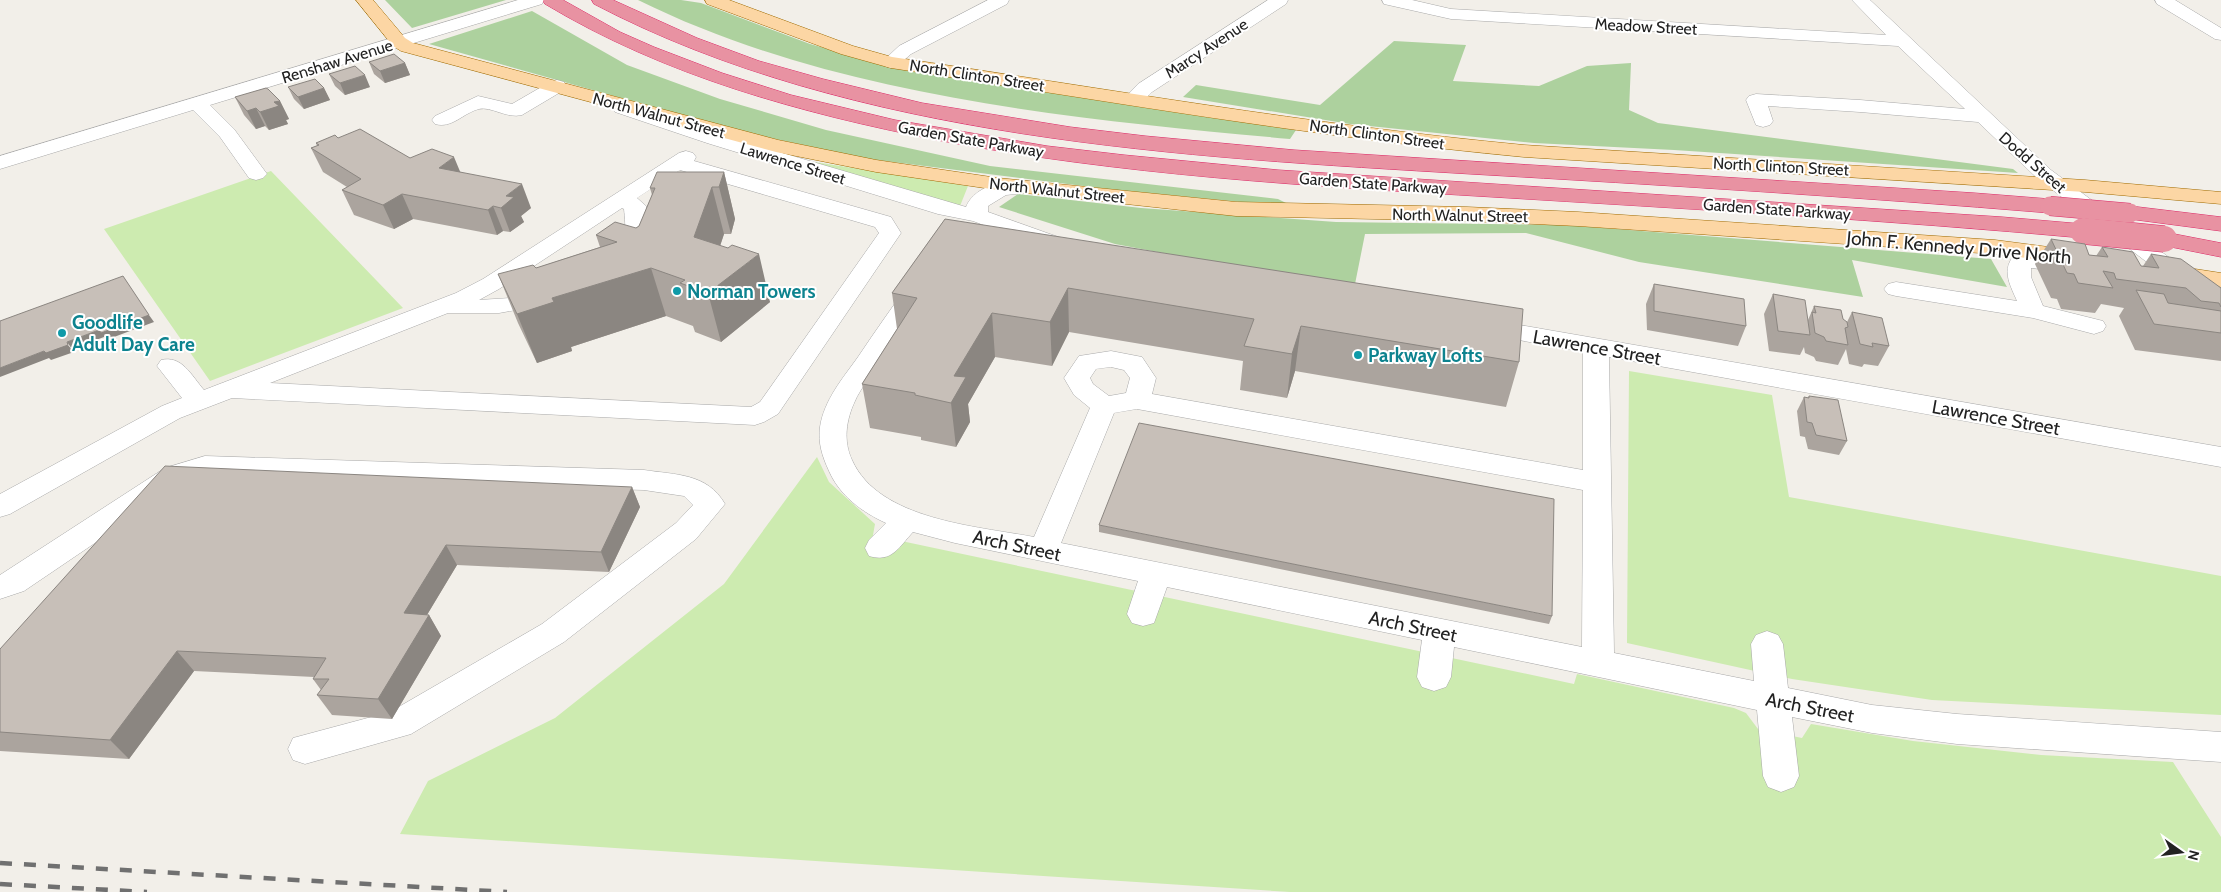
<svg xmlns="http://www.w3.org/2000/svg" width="2221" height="892" font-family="Cabin,sans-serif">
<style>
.grass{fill:#cdebb0}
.forest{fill:#add19e}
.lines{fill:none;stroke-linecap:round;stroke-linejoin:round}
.minor-casing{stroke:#a9a9a9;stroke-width:1}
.major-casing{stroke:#a06b00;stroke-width:1}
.highway-casing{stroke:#dc2a67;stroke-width:1}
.minor{fill:#fff;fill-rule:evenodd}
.major{fill:#fcd6a4;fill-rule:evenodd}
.highway{fill:#e892a2;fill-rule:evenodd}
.rail{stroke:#707070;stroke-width:4.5;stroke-dasharray:12 12;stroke-linecap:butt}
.highway-bridge-far1-casing{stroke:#dc2a67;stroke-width:20;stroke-linecap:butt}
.highway-bridge-casing{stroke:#dc2a67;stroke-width:27;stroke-linecap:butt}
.highway-bridge-far1{stroke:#e892a2;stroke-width:19}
.highway-bridge{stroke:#e892a2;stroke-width:26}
.wall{fill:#aba49e}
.shaded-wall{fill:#8b8681}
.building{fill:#c7bfb8;stroke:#8b8681}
.culture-dot{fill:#0f9aa8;stroke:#fff;stroke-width:2}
.labels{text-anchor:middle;stroke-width:4;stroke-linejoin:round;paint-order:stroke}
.far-street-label{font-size:16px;fill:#222;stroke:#fff}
.street-label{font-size:19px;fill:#222;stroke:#fff}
.culture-label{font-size:19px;font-weight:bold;fill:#0d838f;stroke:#fff;text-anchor:start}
</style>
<rect width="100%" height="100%" fill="#f2efe9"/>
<path class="grass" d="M802,160L968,186L960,206Z
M271,171L403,308L210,381L104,229Z
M1629,371L1772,395L1789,497L2221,576V715L1932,700L1792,679L1627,643Z
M817,457L829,482L875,524L873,535L1574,684L1577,674L1734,708L1746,713L1758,729L1802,738L1811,724L1913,741L2041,755L2173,762L2221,837V892H1290L400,834L428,781L555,718L724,584Z"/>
<path class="forest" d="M385,0H506L412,28Z
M638,0H681L701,3L810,44L899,69L1296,130L1290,139C1075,119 834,97 638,0Z
M532,11L627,65L720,99L826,130L990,166L1278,199L1294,207L1107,189L869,159L742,132L429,44Z
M1394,41L1466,45L1453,81L1539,86L1587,66L1631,63L1629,110L1658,123L2013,169L2018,173L1674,150L1534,143L1350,124L1183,97L1196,85L1320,105Z
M1018,194L1141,208L1336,222L1566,225L1991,259L2007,287L1852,260L1863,297L1639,262L1526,233L1365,234L1354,289L1115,244L999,207Z"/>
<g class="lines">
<defs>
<path id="minor" d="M518,0H544L542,4L210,105L234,129L267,174L263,178L256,180L249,178L220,137L193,110L0,169V156Z
M988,0H1009L1007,4L911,54L897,66L891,68L885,66L882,62L899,46Z
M1268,0H1288L1286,4L1152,92C1144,100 1139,106 1127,103L1124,99L1138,84Z
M1382,0H1412L1451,9L1886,35L1852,0H1870L2051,170L2221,296V314L2212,312L2037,178L1978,122L1860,112L1768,106L1773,121L1770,125L1763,127L1756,125L1746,100L1749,96L1756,94L1860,100L1965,109L1898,46L1451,19L1384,4Z
M2155,0H2175L2221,28V40L2215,39L2157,4Z
M557,80L564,82L566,86L564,90L522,115C507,119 491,106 479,109C463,113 452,129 435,124L432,120L435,116L478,96L512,104L550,82Z
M622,102L721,135L966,207C975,184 1012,177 1033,182L1036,187L1033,192L1006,195L988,206V212L1061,238L1064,243L1061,248L1053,250L1045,248L973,221L938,214L707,143L615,112L612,108L615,104Z
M686,151L693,153L696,157L694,161L891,217L901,233L778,414L764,422L755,425L232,398L180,418L10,514L0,517V494L162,406L182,398L157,366L161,360C182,355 191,375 204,390L456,293L483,279L679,153ZM680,170L875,227L879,233L760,402L751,407L270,383L448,313H499L555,303L559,298L555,293L547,291L511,298L479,300L499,289L622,208L624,209C626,227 627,247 616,263L620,268L628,270L636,268C650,249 649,228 646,206L637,198Z
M2030,254L2081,261L2085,266L2081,271L2073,273L2031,268V277L2043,306L2103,321L2106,326L2103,331L2094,334L2033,318L1896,296L1888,294L1884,289L1888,284L1896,282L2017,301C2011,287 2002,272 2012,258Z
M916,283L924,285L928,290C911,315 894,341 877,366C870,378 860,389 855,401C846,420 843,441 852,460C879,520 976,526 1034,537L1090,408L1074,395L1064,378L1079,356L1111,351L1142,357L1156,378L1152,394L1583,470V352L1476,332L1473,327L1476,322L1485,319L2221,447V467L1609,357L1614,653L1754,681L1751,644L1756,635L1767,631L1778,635L1783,644L1788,688L1872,705L1957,714L2221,732V762L1957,744L1872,733L1792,717L1799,776L1794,787L1781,792L1768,787L1763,776L1757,710L1454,647L1451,677L1446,687L1434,691L1422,687L1417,677L1422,640L1167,587L1154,623L1143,626L1132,623L1127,614L1138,581L955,543L913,532C899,547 892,563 869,556L865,548L869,540L886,523C862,512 840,496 829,471C822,456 818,443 820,427C824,400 843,378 858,357C874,333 891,309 908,285ZM1111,367L1124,370L1130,378L1126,393L1109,396L1093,384L1090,378L1096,369ZM1137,409L1583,490L1582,647L1061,543L1114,413Z
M205,456L644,470C676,475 707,473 725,504L696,539L564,642L411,734L305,764L293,760L288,749L293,738L390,712L542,624L676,523L693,505L684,496L644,490L205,476L185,482L24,591L0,599V575L165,468Z"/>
<path id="major" d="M356,0H373L405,38L413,43L778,140L876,160L998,178L1236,202L1467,207L1578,212L1995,240L2079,251L2087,253L2091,258L2087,263L2079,265L1995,254L1578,226L1467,221L1236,216L998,190L876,172L776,152L401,51L393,46Z
M705,0H729L853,46L892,57C1102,88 1312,125 1524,145L2085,180L2221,192V204L2085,192L1524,157C1312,137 1102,100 891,68L841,54L707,4Z
M2169,265L2221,273V287L2161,277L2157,272L2161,267Z"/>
<path id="highway" d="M543,0H563L620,32L654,47L722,73L791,95L895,120L1047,146L1124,155L1278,170L2002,217L2083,224L2091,226L2094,231L2091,236L2083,238C1887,220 1690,209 1493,197C1308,186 1120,175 937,140C800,113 665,76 545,4Z
M592,0H613L697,38L759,61L823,79L922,103L1070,127L1145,136L1294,150L1974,193L2050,199L2058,201L2061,206L2058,211L2050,213C1857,197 1664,185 1471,174C1184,157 853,140 594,4Z
M2130,206L2221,217V231L2122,218L2119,213L2122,208Z
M2164,232L2221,243V257L2156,244L2153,239L2156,234Z"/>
</defs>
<use href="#minor" class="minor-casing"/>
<use href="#major" class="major-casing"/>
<use href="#highway" class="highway-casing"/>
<use href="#minor" class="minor"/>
<use href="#major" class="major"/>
<use href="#highway" class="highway"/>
<path class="rail" d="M0,863L507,892
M0,884L147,892"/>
<defs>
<path id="highway-bridge-far1" d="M2050,206L2130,213"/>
<path id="highway-bridge" d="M2083,231L2164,239"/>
</defs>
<use href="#highway-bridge-far1" class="highway-bridge-far1-casing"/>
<use href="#highway-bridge" class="highway-bridge-casing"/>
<use href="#highway-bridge-far1" class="highway-bridge-far1"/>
<use href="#highway-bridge" class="highway-bridge"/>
</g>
<path class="wall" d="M369,62L405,63L410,75L385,83L374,74Z
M329,74L370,87L345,95L335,86Z
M288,87L324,88L330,100L304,109L294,99Z
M235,97L280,101L289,119L286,120L288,124L269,130L265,126L256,129L244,115Z
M338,138L461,172L531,208L521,216L524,222L510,232L503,231L497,235L413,219L394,229L354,215L342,190L347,187L323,172L311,148L317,146L316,143Z
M724,172L735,219L731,234H724L720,246L770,302L721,342L695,332L693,326L666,316L571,347L572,351L537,363L518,323L498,274L536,268L600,247L596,235L636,228L639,226L652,195L650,188Z
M945,219L1519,362L1506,407L1295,371L1287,398L1240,390L1243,361L1069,332L1052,366L995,357L968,404L970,422L956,447L921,440V437L870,428L862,384L897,329L892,293Z
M2051,239L2089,255L2096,256L2102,247L2141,266H2143L2151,254L2221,288V361L2135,350L2119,316L2124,308L2101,304L2095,313L2061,309L2057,299L2051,298L2035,264Z
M1654,284L1746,326L1738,346L1647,330L1646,304Z
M1773,294L1808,320L1814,306L1847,322L1852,312L1889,346L1878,366L1864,364L1862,367L1849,364L1846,349L1838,365L1816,361L1814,357L1805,353L1804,347L1800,355L1769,351L1764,314Z
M1809,396L1847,441L1839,455L1808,449L1805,437L1800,436L1797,411L1804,397L1808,398Z
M632,487L640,507L609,572L457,565L427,615H429L441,636L392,719L332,715L317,695L321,690L313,679L314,677L194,671L129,759L0,751V649Z
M1099,525L1552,616L1549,624L1099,532Z"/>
<path class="shaded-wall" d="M405,63L410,75L385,83L380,71Z
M365,75L370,87L345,95L340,83Z
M324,88L330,100L304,109L298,97Z
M280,101L289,119L286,120L288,124L269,130L260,112L274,102Z
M256,108L265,126L256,129L247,111Z
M454,157L464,181L439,168Z
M724,172L735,219L731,234L719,187Z
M522,184L531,208L521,216L524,222L510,232L501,208L506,196Z
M712,187L724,234L707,285L694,237Z
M402,194L413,219L394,229L383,205Z
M493,206L503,231L497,235L488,210Z
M759,254L770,302L721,342L708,293Z
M651,268L666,316L571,347L572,351L537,363L517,314L552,298Z
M1068,288L1069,332L1052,366L1050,322Z
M992,313L995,357L968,404L970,422L956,447L951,403L954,376Z
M149,315L154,322L106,340L104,337L72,349L67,342L99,330Z
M1301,326L1295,371L1287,398L1292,354Z
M68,345L74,352L51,360L49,358L0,377V368L44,351Z
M632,487L640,507L609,572L601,552Z
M446,545L457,565L416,633L404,613Z
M429,615L441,636L392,719L378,699Z
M177,651L194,671L129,759L110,740Z"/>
<path class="building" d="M394,54L405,63L380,71L369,62Z
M355,66L365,75L340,83L329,74Z
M315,79L324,88L298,97L288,87Z
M266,88L268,89L280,101L274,102L279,106L260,112L256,108L247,111L235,97Z
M360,129L410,158L432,149L454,157L439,168L522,184L506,196L514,197L501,208L493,206L488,210L402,194L383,205L342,190L361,179L311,148L319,145L316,143L335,135L338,138Z
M657,172H724L719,187H712L694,237L728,248L732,245L759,254L708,293L680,283L685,280L651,268L552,298L554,302L517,314L498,274L533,265L536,268L617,242L596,235L615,222L636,228L639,226L655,188H650Z
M945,219L1523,309L1519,362L1301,326L1292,354L1244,346L1254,319L1068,288L1050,322L992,313L954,376L966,377L951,403L915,395V393L862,384L917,298L892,293Z
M2051,239L2085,244L2089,255L2108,257L2102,247L2133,252L2141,266L2159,268L2151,254L2181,259L2221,288V307L2219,303L2201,301L2186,288L2116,279L2114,273L2103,271L2113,288L2078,283L2074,274L2067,273Z
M123,276L149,315L101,333L99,330L67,342L68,345L46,353L44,351L0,368V321Z
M1654,284L1744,299L1746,326L1654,311Z
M2136,290L2164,294L2168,303L2221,311V333L2154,324Z
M1773,294L1805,300L1810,335L1778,331Z
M1814,306L1841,310L1843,319L1847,322L1848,327L1845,328L1848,345L1826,341L1824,337L1815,333L1812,312L1816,313Z
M1852,312L1882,318L1889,346L1872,343L1873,347L1860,344Z
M1809,396L1838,400L1847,441L1816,435L1812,423L1807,422L1804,397L1809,398Z
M1139,423L1554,499L1552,616L1099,525Z
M165,466L632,487L601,552L446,545L404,613L429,615L378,699L317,695L329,679H313L326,658L177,651L110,740L0,732V649Z"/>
<g class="culture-dot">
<circle cx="677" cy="291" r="5"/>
<circle cx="62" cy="333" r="5"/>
<circle cx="1358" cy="355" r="5"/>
</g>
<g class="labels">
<g class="far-street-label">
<text transform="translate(1646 26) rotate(3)" y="6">Meadow Street</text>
<text transform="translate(1206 48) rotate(-33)" y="6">Marcy Avenue</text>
<text transform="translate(337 61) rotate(-17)" y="6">Renshaw Avenue</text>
<text transform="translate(977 75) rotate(9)" y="6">North Clinton Street</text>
<text transform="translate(659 115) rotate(15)" y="6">North Walnut Street</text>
<text transform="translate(1377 134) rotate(8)" y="6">North Clinton Street</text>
<text transform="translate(971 139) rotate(10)" y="6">Garden State Parkway</text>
<text transform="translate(2033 162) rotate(41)" y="6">Dodd Street</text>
<text transform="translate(793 163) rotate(17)" y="6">Lawrence Street</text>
<text transform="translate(1781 166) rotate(3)" y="6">North Clinton Street</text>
<text transform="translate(1373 183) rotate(4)" y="6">Garden State Parkway</text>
<text transform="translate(1057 190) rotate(6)" y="6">North Walnut Street</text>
<text transform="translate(1777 209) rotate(4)" y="6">Garden State Parkway</text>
<text transform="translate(1460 215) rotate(1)" y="6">North Walnut Street</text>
</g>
<g class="street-label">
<text transform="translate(1959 247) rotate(5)" y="7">John F. Kennedy Drive North</text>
<text transform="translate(1597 347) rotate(10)" y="7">Lawrence Street</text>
<text transform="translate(1996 417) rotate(10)" y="7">Lawrence Street</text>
<text transform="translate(1017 545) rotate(12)" y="7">Arch Street</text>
<text transform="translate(1413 626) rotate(12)" y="7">Arch Street</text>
<text transform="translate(1810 707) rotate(11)" y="7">Arch Street</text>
</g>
<g class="culture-label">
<text x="687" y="298">Norman Towers</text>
<text x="72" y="329">Goodlife<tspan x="72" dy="22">Adult Day Care</tspan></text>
<text x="1368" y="362">Parkway Lofts</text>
</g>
</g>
<g transform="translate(2181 852) rotate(104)" stroke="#ffffff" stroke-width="4" paint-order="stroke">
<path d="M0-4L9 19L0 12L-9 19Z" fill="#222222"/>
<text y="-8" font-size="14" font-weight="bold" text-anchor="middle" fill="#222222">N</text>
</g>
</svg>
